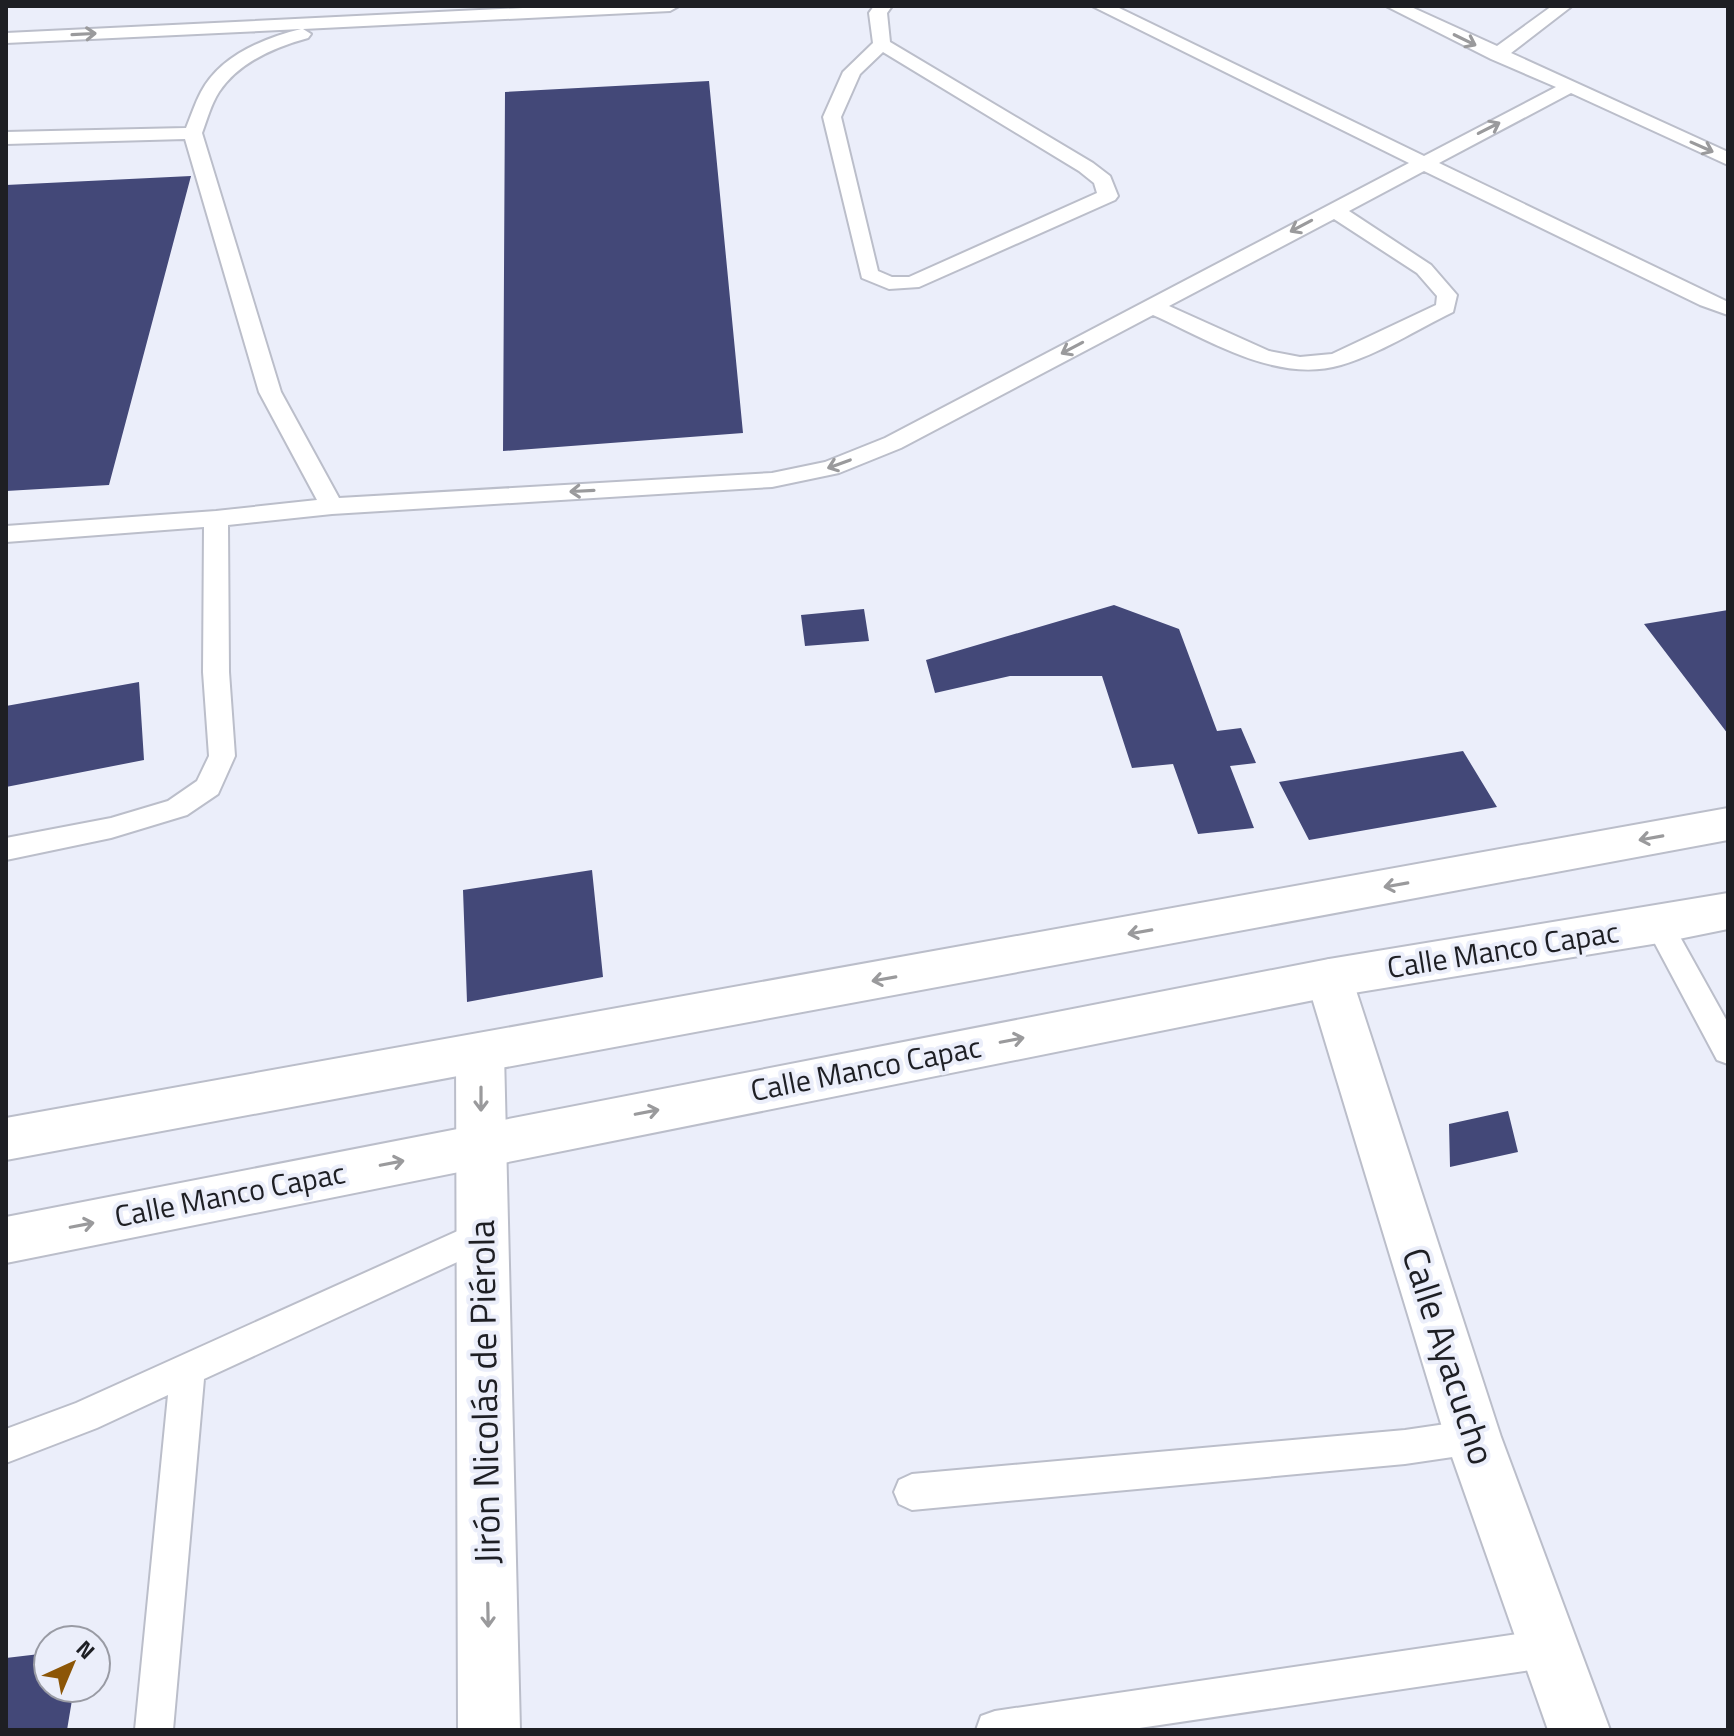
<svg xmlns="http://www.w3.org/2000/svg" width="1734" height="1736" font-family="'Titillium Web',sans-serif">
<style>
.building{fill:#434878}
.lines{fill:none;stroke-linecap:round;stroke-linejoin:round}
.lane-casing{stroke:#bbbeca;stroke-width:4}
.street-casing{stroke:#bbbeca;stroke-width:4}
.secondary-casing{stroke:#bbbeca;stroke-width:4}
.lane{fill:#fff;fill-rule:evenodd}
.street{fill:#fff;fill-rule:evenodd}
.secondary{fill:#fff;fill-rule:evenodd}
.oneway{stroke:#9a9a9c}
.labels{text-anchor:middle;stroke-width:8;stroke-linejoin:round;paint-order:stroke}
.street-label{font-size:30px;fill:#1e1f24;stroke:#ebeefa}
.near-street-label{font-size:36px;fill:#1e1f24;stroke:#ebeefa}
</style>
<rect width="100%" height="100%" fill="#ebeefa"/>
<path class="building" d="M709,81L743,433L503,451L505,92Z
M191,176L109,485L6,491V185Z
M1114,605L1179,629L1217,731L1241,728L1256,763L1230,766L1254,828L1198,834L1173,764L1132,768L1102,676H1010L935,693L926,660Z
M864,609L869,641L805,646L801,615Z
M1728,610V734L1644,624Z
M139,682L144,760L6,787V706Z
M1463,751L1497,807L1309,840L1279,782Z
M592,870L603,977L467,1002L463,890Z
M1508,1111L1518,1152L1450,1167L1449,1124Z
M48,1653V1688H74L67,1730H6V1658Z"/>
<g class="lines">
<defs>
<path id="lane" d="M563,6H679L670,11L303,29L311,34L308,38C275,47 239,62 219,92C211,104 207,120 202,133L281,392L339,498L772,473L825,462L885,438L1409,163L1092,6H1115L1424,156L1556,87L1491,59L1386,6H1409L1497,46L1552,6H1572L1511,53L1728,152V165L1571,93L1439,163L1728,302V315L1700,305L1424,171L1349,211L1431,265L1457,295L1453,312C1418,329 1377,355 1341,365C1277,384 1209,340 1153,315L901,448L839,473L772,487L332,514L228,525L229,672L235,756L218,794L187,815L111,838L6,860V838L111,818L168,801L197,781L209,756L203,672L204,527L6,542V526L216,511L317,500L259,392L185,139L6,144V132L186,128C191,116 195,103 201,92C220,56 264,38 301,29L6,43V33ZM1334,219L1417,273L1437,296L1436,305L1332,354L1300,357L1269,351L1169,306Z
M874,6H892L887,13L890,42L1093,163L1110,176L1118,196L1115,200L919,287L889,289L862,278L823,117L843,72L873,43L869,13ZM883,52L1079,171L1094,183L1097,193L909,277H892L878,271L841,117L860,74Z
M1659,914L1669,917L1728,1023V1064L1717,1060L1645,925L1649,917Z
M482,1220L494,1225L498,1235L494,1245L204,1379L173,1730H135L168,1395L97,1428L6,1463V1429L76,1403Z
M1473,1420L1485,1425L1491,1437L1485,1449L1473,1454L1405,1464L912,1510L899,1504L894,1492L899,1480L912,1474L1405,1430Z
M1551,1629L1564,1635L1570,1648L1564,1661L1551,1667L1126,1730H976L981,1716L995,1711Z"/>
<path id="street" d="M1329,959L1345,965L1352,978L1501,1437L1610,1730H1548L1445,1437L1306,978L1313,965Z
M480,1033L497,1039L504,1053L520,1730H458L456,1053L463,1039Z"/>
<path id="secondary" d="M1728,808V840L6,1160V1118Z
M1728,893V929L1659,943L1329,997L6,1263V1217L1329,959Z"/>
</defs>
<use href="#lane" class="lane-casing"/>
<use href="#street" class="street-casing"/>
<use href="#secondary" class="secondary-casing"/>
<use href="#lane" class="lane"/>
<use href="#street" class="street"/>
<use href="#secondary" class="secondary"/>
</g>
<defs><path id="oneway-shaft" d="M-6 0H5M1.5-3L5.5 0L1.5 3" fill="none" stroke-width="1.6" stroke-linecap="round" stroke-linejoin="round" transform="scale(2)"/></defs>
<g class="oneway">
<use href="#oneway-shaft" transform="translate(84 34) rotate(-3)"/>
<use href="#oneway-shaft" transform="translate(1465 40) rotate(26)"/>
<use href="#oneway-shaft" transform="translate(1489 128) rotate(-27)"/>
<use href="#oneway-shaft" transform="translate(1702 147) rotate(24)"/>
<use href="#oneway-shaft" transform="translate(1301 226) rotate(152)"/>
<use href="#oneway-shaft" transform="translate(1072 348) rotate(152)"/>
<use href="#oneway-shaft" transform="translate(839 464) rotate(160)"/>
<use href="#oneway-shaft" transform="translate(582 491) rotate(177)"/>
<use href="#oneway-shaft" transform="translate(1651 838) rotate(170)"/>
<use href="#oneway-shaft" transform="translate(1396 885) rotate(170)"/>
<use href="#oneway-shaft" transform="translate(1140 932) rotate(170)"/>
<use href="#oneway-shaft" transform="translate(884 979) rotate(170)"/>
<use href="#oneway-shaft" transform="translate(1012 1040) rotate(-11)"/>
<use href="#oneway-shaft" transform="translate(481 1099) rotate(90)"/>
<use href="#oneway-shaft" transform="translate(647 1112) rotate(-11)"/>
<use href="#oneway-shaft" transform="translate(392 1163) rotate(-11)"/>
<use href="#oneway-shaft" transform="translate(82 1225) rotate(-11)"/>
<use href="#oneway-shaft" transform="translate(488 1615) rotate(89)"/>
</g>
<g class="labels">
<g class="street-label">
<text transform="translate(1503 950) rotate(-9)" y="10">Calle Manco Capac</text>
<text transform="translate(866 1069) rotate(-11)" y="10">Calle Manco Capac</text>
<text transform="translate(230 1195) rotate(-11)" y="10">Calle Manco Capac</text>
</g>
<g class="near-street-label">
<text transform="translate(1449 1356) rotate(72)" y="13">Calle Ayacucho</text>
<text transform="translate(484 1392) rotate(-91)" y="13">Jirón Nicolás de Piérola</text>
</g>
</g>
<rect width="1734" height="1736" fill="none" stroke="#1e1f24" stroke-width="16"/>
<g transform="translate(72 1664) rotate(44)"><circle r="38" fill="#ebeefa" stroke="#999ba4" stroke-width="2"/>
<path d="M0-6L14 30L0 20L-14 30Z" fill="#8c5607"/>
<text y="-12" font-size="22" font-weight="bold" text-anchor="middle" fill="#1e1f24">N</text>
</g>
</svg>
